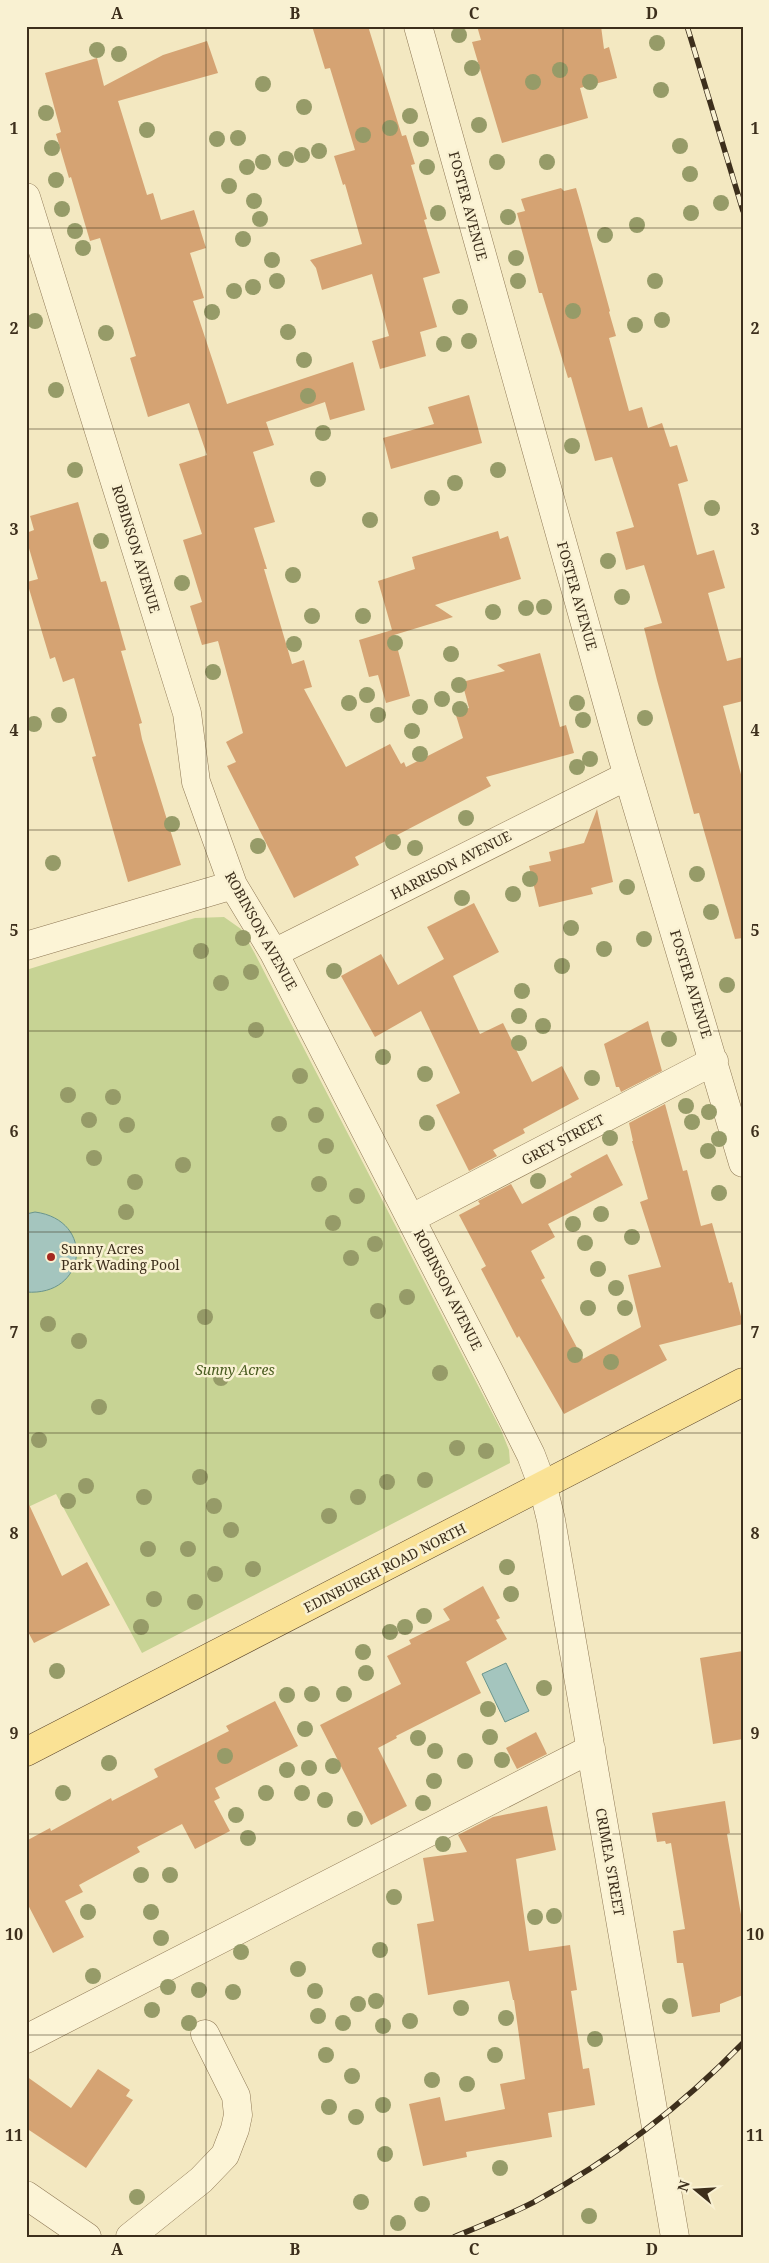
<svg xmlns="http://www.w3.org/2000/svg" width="769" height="2263" font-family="'Noto Serif',serif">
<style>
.green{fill:#c7d394}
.water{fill:#a4c5be;stroke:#6a958d}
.building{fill:#d5a373}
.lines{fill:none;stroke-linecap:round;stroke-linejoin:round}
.minor-casing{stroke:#8f7956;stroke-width:29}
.major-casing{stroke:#5c462b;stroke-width:29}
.minor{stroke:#fcf4d6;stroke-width:28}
.major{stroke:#fae295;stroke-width:28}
.rail-casing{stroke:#3d2f1c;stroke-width:5.5}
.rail{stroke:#f9f1d2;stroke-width:4;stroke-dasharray:11;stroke-linecap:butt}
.tree{fill:#969b68}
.grid{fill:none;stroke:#3d2f1c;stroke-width:1;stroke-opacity:0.55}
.poi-dot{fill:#a5281f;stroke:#f9f1d2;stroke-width:2}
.labels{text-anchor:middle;stroke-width:5;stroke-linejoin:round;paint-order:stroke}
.street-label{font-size:14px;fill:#3d2f1c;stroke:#f9f1d2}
.poi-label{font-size:14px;fill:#3d2f1c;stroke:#f9f1d2;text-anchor:start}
.park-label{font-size:14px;font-style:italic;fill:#495c20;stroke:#f9f1d2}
.neatline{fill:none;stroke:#3d2f1c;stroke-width:2}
.grid-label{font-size:16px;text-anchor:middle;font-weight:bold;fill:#3d2f1c}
</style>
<rect width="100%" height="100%" fill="#f3e8c1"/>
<path class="green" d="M224,917L241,929L254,952L501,1430L509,1450L510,1463L142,1653L56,1494L26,1508V970L195,918Z"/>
<path class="water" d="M35,1212C96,1220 87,1297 26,1292V1214Z
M506,1663L529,1711L505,1722L482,1674Z"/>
<path class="building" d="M312,26H368L402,136L406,135L415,164L411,165L427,219L424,220L440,273L423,278L437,327L420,332L426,356L380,369L372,341L389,336L372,274L322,290L316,268L310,260L362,244L345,184L343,185L334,156L355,150L330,68L325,69Z
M477,26H601L604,49L609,47L617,78L580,88L588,118L502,143L472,42L481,40Z
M207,41L218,73L118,101L147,195L153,193L161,220L194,210L206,248L190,253L204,298L193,301L227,404L353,362L365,410L330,420L325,402L266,422L274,445L253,452L275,522L254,528L267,569H264L292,664L304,660L312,687L304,689L346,767L390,744L401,764L404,762L406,767L463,738L455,712L469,708L462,682L505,671L497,665L540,653L560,727L566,725L574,753L486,777L491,786L355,857L359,865L294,898L227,766L236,762L226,742L243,733L218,641L202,645L190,606L202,602L183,540L202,534L179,464L207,455L189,403L148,417L130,358L136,356L100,238L90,241L71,177L69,178L56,134L61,132L45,73L97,58L104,86L163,55Z
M561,188L564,191L576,188L581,205L610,311L609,312L616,336L609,338L629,411L642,407L648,428L662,423L670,447L677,445L688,481L678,484L697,555L714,550L725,588L708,593L727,661L743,657V701L723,706L743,782V938L735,939L702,824L699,813L694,814L657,680L644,628L662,623L644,565L626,570L616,532L634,527L612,457L595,461L571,377L568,378L542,293H539L517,213L525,211L521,199Z
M469,395L482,443L391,469L383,438L434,424L428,407Z
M78,502L101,582L106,581L126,650L121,651L142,723L139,724L142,739L181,865L128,882L92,757L96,756L74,678L63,682L55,657L50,659L27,582L38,579L26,538V533L34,530L30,516Z
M498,531L500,539L508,536L521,579L435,605L453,617L394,635L410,696L386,703L378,675L369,677L359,640L392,630L378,581L415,569L412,557Z
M597,809L613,882L591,888L593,894L539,907L529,866L551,861L549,852L584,843Z
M474,903L499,952L453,976L480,1034L503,1023L532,1082L562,1066L579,1099L523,1129L525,1133L493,1150L497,1156L469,1171L436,1105L460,1093L421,1011L375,1037L341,976L381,954L398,985L444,959L427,927Z
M648,1021L662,1071L621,1092L619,1087H616L604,1044Z
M665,1104L683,1171L687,1170L701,1226L712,1223L729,1283L732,1282L743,1324L659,1345L667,1360L564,1414L519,1336L517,1338L481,1269L486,1266L459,1215L480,1204L478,1201L511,1184L522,1204L572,1177L570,1174L607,1154L623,1185L548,1224L555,1237L531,1251L545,1278L541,1280L583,1359L641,1327L628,1275L661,1267L640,1202L648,1199L632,1141H633L629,1123Z
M26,1498L62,1576L87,1562L110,1605L34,1643L26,1628Z
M483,1586L500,1618L496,1620L507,1639L466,1662L481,1693L396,1736L397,1738L378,1748L407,1806L371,1825L320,1725L401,1684L387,1656L411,1644L409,1640L450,1620L443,1609Z
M743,1651V1739L713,1744L700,1658Z
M275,1701L298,1746L215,1788L220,1798L214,1801L230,1831L195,1849L182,1824L137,1847L140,1852L79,1885L83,1892L65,1901L84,1937L53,1953L26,1901V1841L50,1828L51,1831L111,1798L112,1801L158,1777L154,1769L229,1731L226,1726Z
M536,1732L547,1754L517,1769L506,1748Z
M725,1801L730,1833L727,1834L743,1926V1995L720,2004V2012L692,2017L683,1963H677L673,1931L685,1929L671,1843L666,1844L665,1841L657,1842L652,1813Z
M547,1806L556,1850L516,1859L529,1951L570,1945L577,1990L571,1991L583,2069L589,2068L595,2105L548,2113L552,2137L466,2152L467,2157L423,2166L409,2104L440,2097L445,2121L505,2109L500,2084L525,2079L514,2000H513L509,1981L428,1995L417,1924L434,1921L423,1858L467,1852L458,1835L493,1817Z
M98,2069L130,2090L126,2096L133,2100L86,2168L26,2128V2076L71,2108Z"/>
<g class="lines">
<defs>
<path id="minor" d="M418,26L622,756L743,1163
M26,197L187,713L196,782L233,885L274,953L491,1375L531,1455L543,1487L551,1520L675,2237
M26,946L233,885
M274,953L627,776
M412,1218L714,1061
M26,2039L591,1749
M26,2195L87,2237
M130,2237L201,2180L225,2155L235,2129L238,2115L236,2096L205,2034"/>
<path id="major" d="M26,1752L743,1382"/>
</defs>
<use href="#minor" class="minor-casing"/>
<use href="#major" class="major-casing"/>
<use href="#minor" class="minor"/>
<use href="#major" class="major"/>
<defs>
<path id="rail" d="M687,26L743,211
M454,2237C480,2226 509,2215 534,2202C611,2160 682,2106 743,2043"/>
</defs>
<use href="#rail" class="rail-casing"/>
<use href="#rail" class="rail"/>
</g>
<g class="tree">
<circle cx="459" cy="35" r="8"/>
<circle cx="657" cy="43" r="8"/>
<circle cx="97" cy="50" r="8"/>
<circle cx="119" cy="54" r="8"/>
<circle cx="472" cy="68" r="8"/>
<circle cx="560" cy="70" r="8"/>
<circle cx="533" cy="82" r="8"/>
<circle cx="590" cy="82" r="8"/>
<circle cx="263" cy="84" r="8"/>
<circle cx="661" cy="90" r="8"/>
<circle cx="304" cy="107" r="8"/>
<circle cx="46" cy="113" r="8"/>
<circle cx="410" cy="116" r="8"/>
<circle cx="479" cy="125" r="8"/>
<circle cx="390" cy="128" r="8"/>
<circle cx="147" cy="130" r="8"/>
<circle cx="363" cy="135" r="8"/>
<circle cx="238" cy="138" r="8"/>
<circle cx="217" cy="139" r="8"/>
<circle cx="421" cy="139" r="8"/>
<circle cx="680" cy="146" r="8"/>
<circle cx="52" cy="148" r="8"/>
<circle cx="319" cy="151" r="8"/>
<circle cx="302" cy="155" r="8"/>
<circle cx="286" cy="159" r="8"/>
<circle cx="263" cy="162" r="8"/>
<circle cx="497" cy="162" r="8"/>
<circle cx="547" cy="162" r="8"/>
<circle cx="247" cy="167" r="8"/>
<circle cx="427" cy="167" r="8"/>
<circle cx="690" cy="174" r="8"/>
<circle cx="56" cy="180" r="8"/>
<circle cx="229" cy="186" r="8"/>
<circle cx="254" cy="201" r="8"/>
<circle cx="721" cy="203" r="8"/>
<circle cx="62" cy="209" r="8"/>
<circle cx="438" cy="213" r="8"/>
<circle cx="691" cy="213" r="8"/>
<circle cx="508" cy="217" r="8"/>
<circle cx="260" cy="219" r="8"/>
<circle cx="637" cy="225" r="8"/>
<circle cx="75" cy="231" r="8"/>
<circle cx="605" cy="235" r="8"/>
<circle cx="243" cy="239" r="8"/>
<circle cx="83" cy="248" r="8"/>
<circle cx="516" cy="258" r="8"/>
<circle cx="272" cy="260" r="8"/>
<circle cx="277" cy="281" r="8"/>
<circle cx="518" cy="281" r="8"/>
<circle cx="655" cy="281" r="8"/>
<circle cx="253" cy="287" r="8"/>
<circle cx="234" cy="291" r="8"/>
<circle cx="460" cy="307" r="8"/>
<circle cx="573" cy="311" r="8"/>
<circle cx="212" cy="312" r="8"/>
<circle cx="662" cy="320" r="8"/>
<circle cx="35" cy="321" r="8"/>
<circle cx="635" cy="325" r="8"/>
<circle cx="288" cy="332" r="8"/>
<circle cx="106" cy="333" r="8"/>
<circle cx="469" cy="341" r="8"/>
<circle cx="444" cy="344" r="8"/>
<circle cx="304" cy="360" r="8"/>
<circle cx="56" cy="390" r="8"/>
<circle cx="308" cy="396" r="8"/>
<circle cx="323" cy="433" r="8"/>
<circle cx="572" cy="446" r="8"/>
<circle cx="75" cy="470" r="8"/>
<circle cx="498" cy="470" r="8"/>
<circle cx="318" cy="479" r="8"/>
<circle cx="455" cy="483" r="8"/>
<circle cx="432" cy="498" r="8"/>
<circle cx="712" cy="508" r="8"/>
<circle cx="370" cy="520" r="8"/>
<circle cx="101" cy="541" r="8"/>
<circle cx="608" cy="561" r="8"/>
<circle cx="293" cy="575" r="8"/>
<circle cx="182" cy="583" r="8"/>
<circle cx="622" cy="597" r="8"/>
<circle cx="544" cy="607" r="8"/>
<circle cx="526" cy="608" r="8"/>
<circle cx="493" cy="612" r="8"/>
<circle cx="312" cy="616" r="8"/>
<circle cx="363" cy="616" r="8"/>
<circle cx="395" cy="643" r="8"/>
<circle cx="294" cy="644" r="8"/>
<circle cx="451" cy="654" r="8"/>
<circle cx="213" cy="672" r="8"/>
<circle cx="459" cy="685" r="8"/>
<circle cx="367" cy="695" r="8"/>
<circle cx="442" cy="699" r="8"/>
<circle cx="349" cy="703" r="8"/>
<circle cx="577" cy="703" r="8"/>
<circle cx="420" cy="707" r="8"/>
<circle cx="460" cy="709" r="8"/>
<circle cx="59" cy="715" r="8"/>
<circle cx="378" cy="715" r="8"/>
<circle cx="645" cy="718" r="8"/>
<circle cx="583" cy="720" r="8"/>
<circle cx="34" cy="724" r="8"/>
<circle cx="412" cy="731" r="8"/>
<circle cx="420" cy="754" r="8"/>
<circle cx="590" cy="759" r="8"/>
<circle cx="577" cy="767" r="8"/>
<circle cx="466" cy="818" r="8"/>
<circle cx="172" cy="824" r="8"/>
<circle cx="393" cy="842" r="8"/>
<circle cx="258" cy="846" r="8"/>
<circle cx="415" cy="848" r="8"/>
<circle cx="53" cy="863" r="8"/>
<circle cx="697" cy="874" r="8"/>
<circle cx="530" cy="879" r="8"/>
<circle cx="627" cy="887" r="8"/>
<circle cx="513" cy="894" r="8"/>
<circle cx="462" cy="898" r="8"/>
<circle cx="711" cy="912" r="8"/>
<circle cx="571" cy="928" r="8"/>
<circle cx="243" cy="938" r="8"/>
<circle cx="644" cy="939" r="8"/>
<circle cx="604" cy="949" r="8"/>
<circle cx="201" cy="951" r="8"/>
<circle cx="562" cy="966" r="8"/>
<circle cx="334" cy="971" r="8"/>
<circle cx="251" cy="972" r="8"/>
<circle cx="221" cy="983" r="8"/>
<circle cx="727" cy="985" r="8"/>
<circle cx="522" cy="991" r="8"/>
<circle cx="519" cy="1016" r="8"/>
<circle cx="543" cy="1026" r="8"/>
<circle cx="256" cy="1030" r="8"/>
<circle cx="669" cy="1039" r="8"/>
<circle cx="519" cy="1043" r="8"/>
<circle cx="383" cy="1057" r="8"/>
<circle cx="425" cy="1074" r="8"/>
<circle cx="300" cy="1076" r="8"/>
<circle cx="592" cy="1078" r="8"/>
<circle cx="68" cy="1095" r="8"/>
<circle cx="113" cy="1097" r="8"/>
<circle cx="686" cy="1106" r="8"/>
<circle cx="709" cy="1112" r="8"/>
<circle cx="316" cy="1115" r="8"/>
<circle cx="89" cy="1120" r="8"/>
<circle cx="692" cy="1122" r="8"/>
<circle cx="427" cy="1123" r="8"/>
<circle cx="279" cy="1124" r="8"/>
<circle cx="127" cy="1125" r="8"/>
<circle cx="610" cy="1138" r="8"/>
<circle cx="719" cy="1139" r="8"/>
<circle cx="326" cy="1146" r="8"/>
<circle cx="708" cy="1151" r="8"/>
<circle cx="94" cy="1158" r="8"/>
<circle cx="183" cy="1165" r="8"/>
<circle cx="538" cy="1181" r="8"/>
<circle cx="135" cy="1182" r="8"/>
<circle cx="319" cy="1184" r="8"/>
<circle cx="719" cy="1193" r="8"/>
<circle cx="357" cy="1196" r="8"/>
<circle cx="126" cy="1212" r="8"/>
<circle cx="601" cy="1214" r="8"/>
<circle cx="333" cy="1223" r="8"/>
<circle cx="573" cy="1224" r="8"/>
<circle cx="632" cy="1237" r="8"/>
<circle cx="585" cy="1243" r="8"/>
<circle cx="375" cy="1244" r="8"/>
<circle cx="351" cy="1258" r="8"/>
<circle cx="598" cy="1269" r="8"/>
<circle cx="616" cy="1288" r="8"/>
<circle cx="407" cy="1297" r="8"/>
<circle cx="588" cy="1308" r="8"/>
<circle cx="625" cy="1308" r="8"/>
<circle cx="378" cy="1311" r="8"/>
<circle cx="205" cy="1317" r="8"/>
<circle cx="48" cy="1324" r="8"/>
<circle cx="79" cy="1341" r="8"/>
<circle cx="575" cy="1355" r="8"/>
<circle cx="611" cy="1362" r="8"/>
<circle cx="440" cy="1373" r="8"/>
<circle cx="221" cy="1378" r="8"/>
<circle cx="99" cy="1407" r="8"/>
<circle cx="39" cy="1440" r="8"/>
<circle cx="457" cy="1448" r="8"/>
<circle cx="486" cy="1451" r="8"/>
<circle cx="200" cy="1477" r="8"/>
<circle cx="425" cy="1480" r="8"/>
<circle cx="387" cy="1482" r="8"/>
<circle cx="86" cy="1486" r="8"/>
<circle cx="144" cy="1497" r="8"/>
<circle cx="358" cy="1497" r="8"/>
<circle cx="68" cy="1501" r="8"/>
<circle cx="214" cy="1506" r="8"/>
<circle cx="329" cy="1516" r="8"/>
<circle cx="231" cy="1530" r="8"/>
<circle cx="148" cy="1549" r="8"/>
<circle cx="188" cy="1549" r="8"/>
<circle cx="507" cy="1567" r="8"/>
<circle cx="253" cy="1569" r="8"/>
<circle cx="215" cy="1574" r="8"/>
<circle cx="511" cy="1594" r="8"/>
<circle cx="154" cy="1599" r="8"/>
<circle cx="195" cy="1602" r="8"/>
<circle cx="424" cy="1616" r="8"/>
<circle cx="141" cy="1627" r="8"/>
<circle cx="405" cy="1627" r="8"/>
<circle cx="390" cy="1632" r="8"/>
<circle cx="363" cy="1652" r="8"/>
<circle cx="57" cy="1671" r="8"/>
<circle cx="366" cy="1673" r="8"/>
<circle cx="544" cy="1688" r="8"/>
<circle cx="312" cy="1694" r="8"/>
<circle cx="344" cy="1694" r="8"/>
<circle cx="287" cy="1695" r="8"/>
<circle cx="488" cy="1709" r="8"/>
<circle cx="305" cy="1729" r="8"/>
<circle cx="490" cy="1737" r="8"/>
<circle cx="418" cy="1738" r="8"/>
<circle cx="435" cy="1751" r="8"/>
<circle cx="225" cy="1756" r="8"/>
<circle cx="502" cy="1760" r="8"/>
<circle cx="465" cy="1761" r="8"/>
<circle cx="109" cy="1763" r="8"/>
<circle cx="333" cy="1766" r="8"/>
<circle cx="309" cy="1768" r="8"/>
<circle cx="287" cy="1770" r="8"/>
<circle cx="434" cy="1781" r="8"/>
<circle cx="63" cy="1793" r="8"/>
<circle cx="266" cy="1793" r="8"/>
<circle cx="302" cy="1793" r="8"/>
<circle cx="325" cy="1800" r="8"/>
<circle cx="423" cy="1803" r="8"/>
<circle cx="236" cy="1815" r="8"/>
<circle cx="355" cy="1819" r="8"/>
<circle cx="248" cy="1838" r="8"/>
<circle cx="443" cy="1844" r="8"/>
<circle cx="141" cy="1875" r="8"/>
<circle cx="170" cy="1875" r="8"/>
<circle cx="394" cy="1897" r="8"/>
<circle cx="88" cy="1912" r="8"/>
<circle cx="151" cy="1912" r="8"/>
<circle cx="554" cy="1916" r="8"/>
<circle cx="535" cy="1917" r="8"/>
<circle cx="161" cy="1938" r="8"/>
<circle cx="380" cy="1950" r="8"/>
<circle cx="241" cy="1952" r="8"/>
<circle cx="298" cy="1969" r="8"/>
<circle cx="93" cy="1976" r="8"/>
<circle cx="168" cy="1987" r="8"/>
<circle cx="199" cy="1990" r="8"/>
<circle cx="315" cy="1991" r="8"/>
<circle cx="233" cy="1992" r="8"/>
<circle cx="376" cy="2001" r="8"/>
<circle cx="358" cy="2004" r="8"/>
<circle cx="670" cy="2006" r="8"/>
<circle cx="461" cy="2008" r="8"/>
<circle cx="152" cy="2010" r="8"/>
<circle cx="318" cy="2016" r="8"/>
<circle cx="506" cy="2018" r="8"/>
<circle cx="410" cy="2021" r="8"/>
<circle cx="189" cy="2023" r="8"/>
<circle cx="343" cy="2023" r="8"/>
<circle cx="383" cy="2026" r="8"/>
<circle cx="595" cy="2039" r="8"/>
<circle cx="326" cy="2055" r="8"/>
<circle cx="495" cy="2055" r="8"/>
<circle cx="352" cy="2076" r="8"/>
<circle cx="432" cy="2080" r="8"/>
<circle cx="467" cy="2084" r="8"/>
<circle cx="383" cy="2105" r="8"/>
<circle cx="329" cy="2107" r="8"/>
<circle cx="356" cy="2117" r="8"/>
<circle cx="385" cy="2154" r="8"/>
<circle cx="500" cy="2168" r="8"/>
<circle cx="137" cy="2197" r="8"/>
<circle cx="361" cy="2202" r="8"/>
<circle cx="422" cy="2204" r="8"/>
<circle cx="589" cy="2216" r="8"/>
<circle cx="398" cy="2223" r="8"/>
</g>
<path class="grid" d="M206,26V2237M384,26V2237M563,26V2237M26,228H743M26,429H743M26,630H743M26,830H743M26,1031H743M26,1232H743M26,1433H743M26,1633H743M26,1834H743M26,2035H743"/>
<circle class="poi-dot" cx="51" cy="1257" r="5"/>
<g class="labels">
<g class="street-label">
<text transform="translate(468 206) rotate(75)" y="5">FOSTER AVENUE</text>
<text transform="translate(136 549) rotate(73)" y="5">ROBINSON AVENUE</text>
<text transform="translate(577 596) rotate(74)" y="5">FOSTER AVENUE</text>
<text transform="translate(451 865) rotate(-27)" y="5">HARRISON AVENUE</text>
<text transform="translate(261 931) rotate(61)" y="5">ROBINSON AVENUE</text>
<text transform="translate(691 984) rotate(73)" y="5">FOSTER AVENUE</text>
<text transform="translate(563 1140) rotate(-28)" y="5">GREY STREET</text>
<text transform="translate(448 1290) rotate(63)" y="5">ROBINSON AVENUE</text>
<text transform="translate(385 1568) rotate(-27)" y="5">EDINBURGH ROAD NORTH</text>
<text transform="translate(610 1862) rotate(80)" y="5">CRIMEA STREET</text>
</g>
<g class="poi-label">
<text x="61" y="1254">Sunny Acres<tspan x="61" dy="16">Park Wading Pool</tspan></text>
</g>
<g class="park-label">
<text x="235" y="1375">Sunny Acres</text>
</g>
</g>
<rect width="769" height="2263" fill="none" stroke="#f9f1d2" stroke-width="55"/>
<g transform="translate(696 2190) rotate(288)" stroke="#f9f1d2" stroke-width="4" paint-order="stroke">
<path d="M0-4L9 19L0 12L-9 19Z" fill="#3d2f1c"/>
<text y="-8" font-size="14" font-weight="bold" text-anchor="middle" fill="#3d2f1c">N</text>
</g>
<rect x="28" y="28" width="714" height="2208" class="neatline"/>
<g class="grid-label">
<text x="117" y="19">A</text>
<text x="295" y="19">B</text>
<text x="474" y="19">C</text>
<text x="652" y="19">D</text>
<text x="14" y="134">1</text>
<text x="755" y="134">1</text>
<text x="14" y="334">2</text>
<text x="755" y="334">2</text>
<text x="14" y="535">3</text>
<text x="755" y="535">3</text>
<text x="14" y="736">4</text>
<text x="755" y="736">4</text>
<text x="14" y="936">5</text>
<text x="755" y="936">5</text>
<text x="14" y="1137">6</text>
<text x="755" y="1137">6</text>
<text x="14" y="1338">7</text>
<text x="755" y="1338">7</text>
<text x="14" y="1539">8</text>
<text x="755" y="1539">8</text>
<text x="14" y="1739">9</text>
<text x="755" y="1739">9</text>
<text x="14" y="1940">10</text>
<text x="755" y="1940">10</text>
<text x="14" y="2141">11</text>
<text x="755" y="2141">11</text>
<text x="117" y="2255">A</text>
<text x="295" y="2255">B</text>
<text x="474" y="2255">C</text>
<text x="652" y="2255">D</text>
</g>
</svg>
